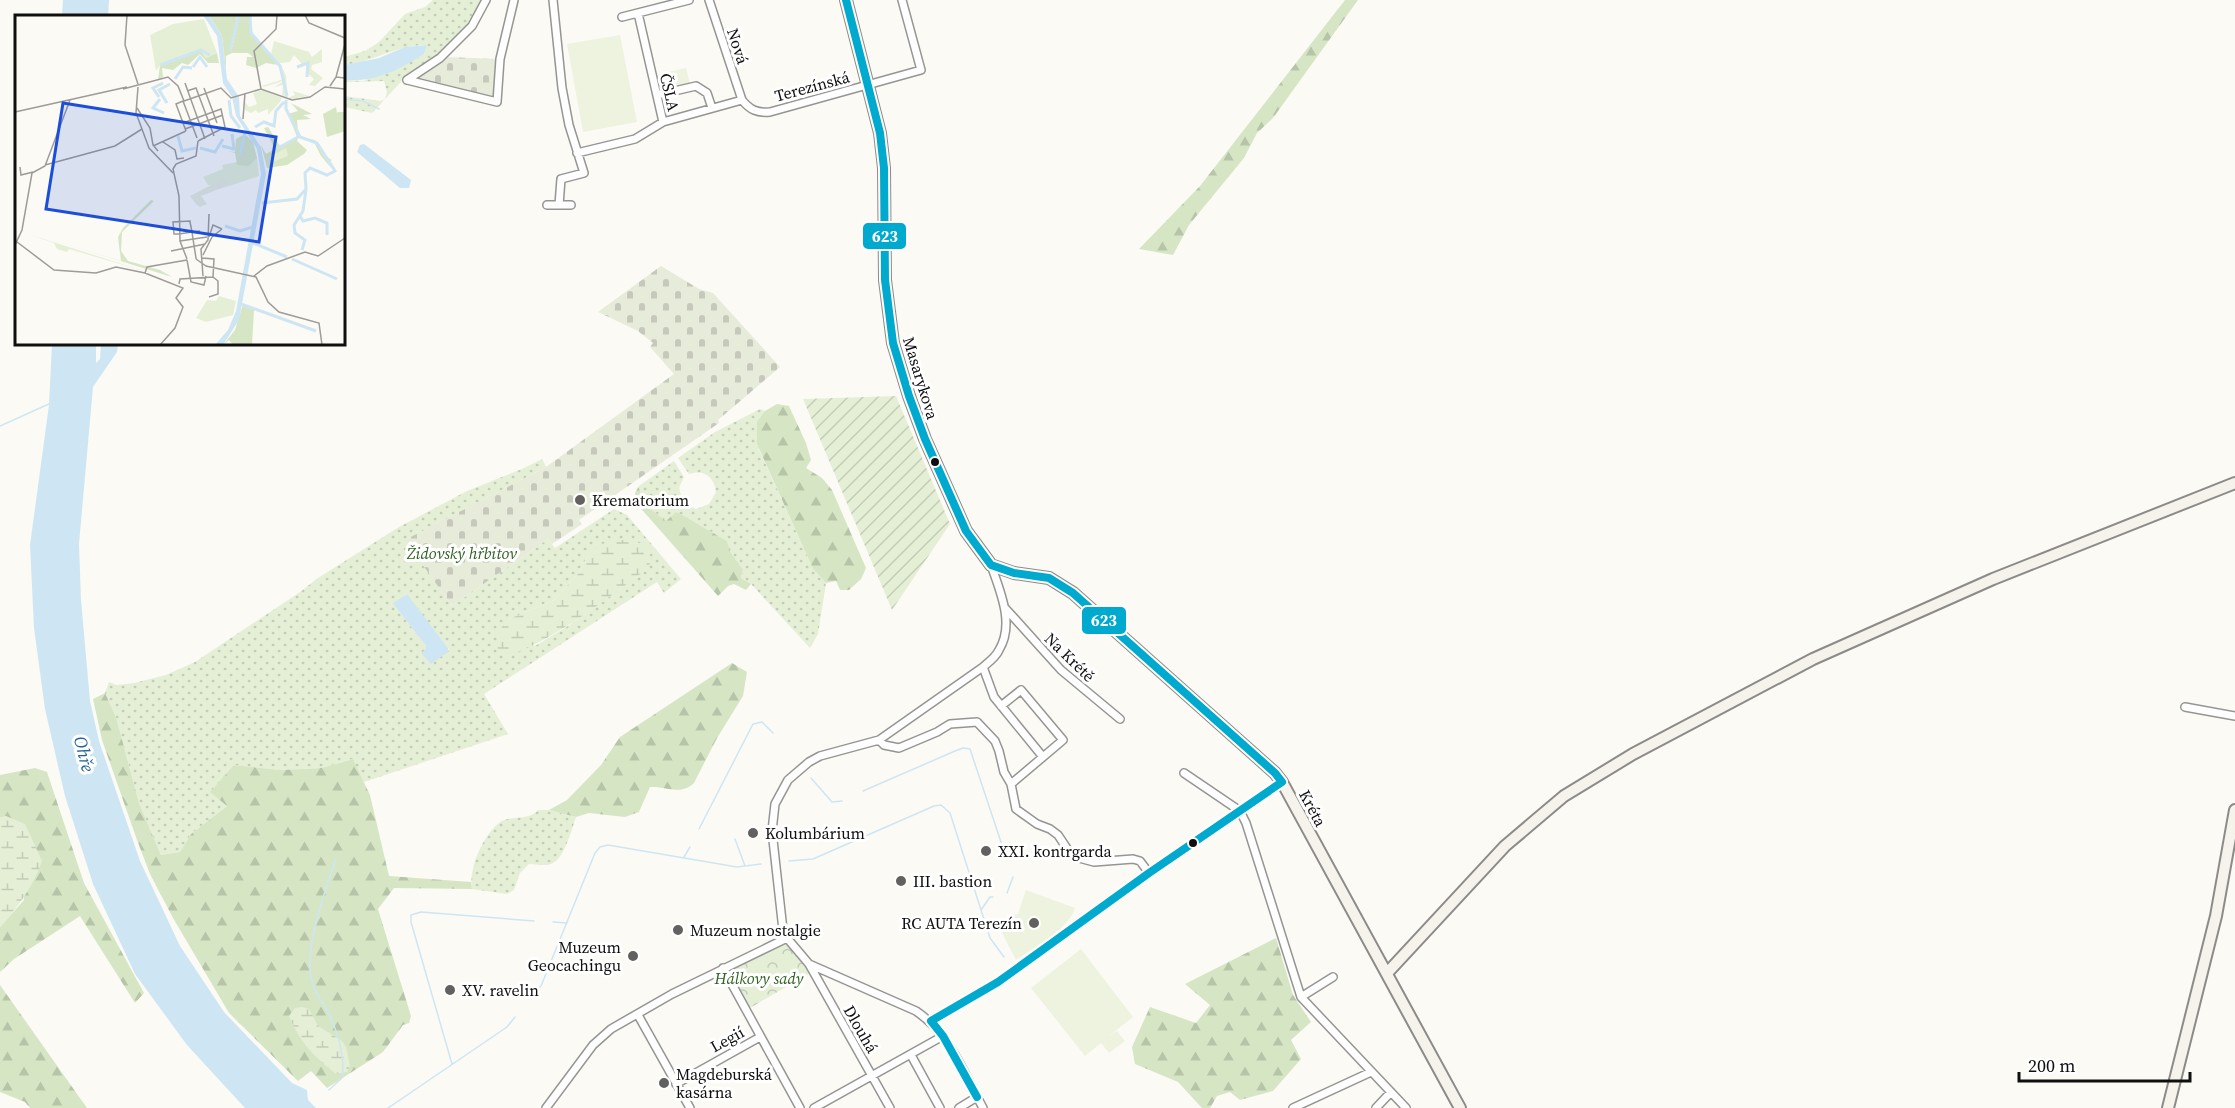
<svg xmlns="http://www.w3.org/2000/svg" width="2235" height="1108" font-family="'Source Serif 4',serif">
<style>
.grass{fill:url(#grass-dots);fill-rule:evenodd}
.forest{fill:url(#forest-firs)}
.wetland{fill:url(#wetland-marsh)}
.cemetery{fill:url(#cemetery-stones)}
.park{fill:url(#park-crowns)}
.garden{fill:url(#garden-furrows)}
.pitch{fill:#eef3e0}
.water{fill:#cee6f3}
.lines{fill:none;stroke-linecap:round;stroke-linejoin:round}
.stream{stroke:#cee6f3;stroke-width:1.5}
.street-casing{stroke:#959593;stroke-width:10}
.secondary-casing{stroke:#8c8b89;stroke-width:14}
.street{stroke:#fefefe;stroke-width:7}
.secondary{stroke:#f5f3eb;stroke-width:10}
.bus-1-casing{stroke:#fff;stroke-width:12}
.bus-1{stroke:#00a9ce;stroke-width:8}
.bus-dot{fill:#0f0f0f;stroke:#fff;stroke-width:2}
.poi-dot{fill:#626160;stroke:#fff;stroke-width:2}
.labels{text-anchor:middle;stroke-width:6;stroke-linejoin:round;paint-order:stroke}
.street-label{font-size:16px;fill:#0f0f0f;stroke:#fff}
.poi-label{font-size:16px;fill:#0f0f0f;stroke:#fff;text-anchor:start}
.park-label{font-size:16px;font-style:italic;fill:#316224;stroke:#fff}
.water-label{font-size:18px;font-style:italic;fill:#216498;stroke:#fff}
.inset-river{fill:none;stroke:#cee6f3;stroke-width:3}
.inset-road{fill:none;stroke:#9d9c99;stroke-width:1.5}
.view{fill:#1d4ed8;fill-opacity:0.15;stroke:#1d4ed8;stroke-width:3}
.inset-edge{fill:none;stroke:#0f0f0f;stroke-width:3}
.line-badge{stroke:#fff;stroke-width:2}
.badge-label{font-size:16px;text-anchor:middle;font-weight:bold;fill:#fff}
</style>
<defs>
<pattern id="grass-dots" width="8" height="8" patternUnits="userSpaceOnUse" patternTransform="scale(1.5)"><rect width="8" height="8" fill="#e5efd6"/><path d="M2 2h.1M6 6h.1" fill="none" stroke="#c3ccb6" stroke-width="1.8" stroke-linecap="round"/></pattern>
<pattern id="forest-firs" width="22" height="20" patternUnits="userSpaceOnUse" patternTransform="scale(1.5)"><rect width="22" height="20" fill="#d6e6c5"/><path d="M5 1l3.5 6h-7zM16 11l3.5 6h-7z" fill="#b6c4a8"/></pattern>
<pattern id="wetland-marsh" width="20" height="14" patternUnits="userSpaceOnUse" patternTransform="scale(1.5)"><rect width="20" height="14" fill="#e5efd6"/><path d="M1 5h8M5 5V1M11 12h8M15 12V8" fill="none" stroke="#c3ccb6"/></pattern>
<pattern id="cemetery-stones" width="16" height="16" patternUnits="userSpaceOnUse" patternTransform="scale(1.5)"><rect width="16" height="16" fill="#e7ebda"/><path d="M2 7V4a2 2 0 0 1 4 0v3zM10 15v-3a2 2 0 0 1 4 0v3z" fill="#c5c8ba"/></pattern>
<pattern id="park-crowns" width="20" height="18" patternUnits="userSpaceOnUse" patternTransform="scale(1.5)"><rect width="20" height="18" fill="#e5efd6"/><path d="M2 6a3 3 0 1 1 6 0M12 15a3 3 0 1 1 6 0" fill="none" stroke="#c3ccb6"/></pattern>
<pattern id="garden-furrows" width="10" height="10" patternUnits="userSpaceOnUse" patternTransform="scale(1.5)"><rect width="10" height="10" fill="#e5efd6"/><path d="M-1 1l2-2M0 10L10 0M9 11l2-2" fill="none" stroke="#c3ccb6"/></pattern>
</defs>
<rect width="100%" height="100%" fill="#fbfaf5"/>
<path class="grass" d="M433,0H481L470,25L437,56L410,72L372,113L344,107V96L381,101L385,99L387,92L384,81L344,82V80L363,81L424,54L427,45C399,44 373,62 344,65V57L365,51L379,42L405,14L425,7Z
M760,409L765,411L757,421V445L813,569L826,583L818,634L810,648L751,584L741,578L743,569L731,553L727,541L681,514L666,521L643,503L639,486L674,461L684,477L679,488L683,502L696,509L709,504L716,492C714,476 703,469 689,474L678,458L715,432Z
M542,459L546,467L406,540L452,606L548,539L555,548L614,509L627,515L681,579L664,593L657,582L484,694L508,734L364,782L352,759L321,768L281,770L234,765L228,805L191,834L180,852L161,855L139,803L116,717L105,693L109,682L117,685L134,683L166,675L195,662L300,592L318,578L399,527L467,491L522,469ZM588,555L646,570L568,626L535,646L509,619L554,600L578,574ZM406,594L448,648L449,650L426,649V646L394,605Z
M538,810H549L576,817C572,829 564,858 553,863C546,867 536,864 529,864L520,873L514,890L507,894L472,889C468,869 484,832 502,821C514,815 528,821 538,810Z"/>
<path class="forest" d="M1345,0H1358L1273,118L1257,133L1244,158L1189,225L1173,255L1139,249L1200,186Z
M777,404L789,406L806,443L811,460L806,468L822,478L832,490L866,568L861,579L849,590H840L836,581L826,583L813,569L757,444V421L765,411Z
M639,486L643,503L666,521L676,512L681,514L727,541L731,553L743,569L741,578L751,584L746,590L734,584L728,586L718,596L636,503L635,493Z
M732,663L747,672L743,696L717,738L694,783C680,796 668,786 650,787L639,812L625,817L589,813L576,817L549,810L567,800L601,765L620,737Z
M105,693L116,717L139,803L161,855L180,852L191,834L227,806L210,792L234,765L281,770L321,768L353,759L370,795L389,876L471,882L472,889L394,888L378,909L411,1016L409,1023L403,1025L383,1052L327,1088L311,1071L298,1081L229,1013L173,918L150,874L137,840L102,740L93,699Z
M35,768L47,772L84,883L144,993L135,1003L80,916L14,959L0,972V927L24,900L6,816L0,818V775Z
M1276,938L1293,995L1311,1022L1291,1040L1301,1059L1273,1091L1240,1100L1230,1092L1217,1096L1210,1108H1202L1178,1082L1135,1064L1132,1047L1150,1007L1196,1023L1210,1005L1185,984Z
M0,985L87,1108H30L25,1102L0,1092Z"/>
<path class="wetland" d="M623,540L645,544L652,560L646,570C603,601 561,635 511,655L498,650L497,639L502,627L509,619L554,600L578,574L588,555L601,544Z
M6,816L25,824L42,861C33,887 18,907 0,927V818Z
M302,1007L309,1009L318,1026L342,1041L346,1047L350,1066L347,1072L336,1074C313,1055 301,1044 289,1016L295,1008Z"/>
<path class="cemetery" d="M446,57L498,59L496,98L418,79L420,73Z
M661,266L699,289L713,293L780,367L718,420L719,423L579,520L582,524L552,544L548,539L452,606L405,540L546,467L674,374L650,347L653,343L638,331L598,312Z"/>
<path class="park" d="M781,944L789,946L810,973L750,1008L731,976L733,967Z"/>
<path class="garden" d="M896,396L950,524L892,610L803,399Z"/>
<path class="pitch" d="M620,35L637,122L583,132L567,44Z
M686,68L690,84L664,91L659,74Z
M1026,890L1075,908C1071,927 1032,949 1016,960C1008,942 987,918 1018,914Z
M1081,949L1133,1017L1109,1036L1117,1031L1125,1041L1109,1053L1101,1043L1085,1056L1031,988Z"/>
<path class="water" d="M63,0H109L108,16H62Z
M427,45L424,54C396,71 377,82 344,80V65L379,58L405,47Z
M364,144L411,180L409,188H400L357,152L360,145Z
M52,344H96V363L100,359L101,344H118L117,352L93,387L79,544L81,600L90,701L99,741L140,861L180,946L224,1012L292,1083L307,1090L308,1100L316,1108H245L187,1045L135,974L93,884L65,796L45,709L34,628L30,545L49,405Z
M407,594L448,648V652L431,664L421,653L426,649V646L394,605L393,603Z"/>
<g class="lines">
<path class="stream" d="M344,99L363,101L379,109
M0,426L51,403
M811,778L832,802L842,801
M863,791L955,751L963,748L970,749L1006,857
M699,829L753,724L762,722L773,733
M735,839L745,866
M684,857L690,847
M789,861L813,859L934,806L941,805L950,813L990,938L1004,957
M1007,893L1013,877
M981,910L990,897H993
M553,922L567,923
M534,994L541,986L595,853L600,847L608,845L737,867L761,864
M452,1064L411,922V915L421,912L534,921
M329,1090L343,1077C344,1052 338,1031 327,1010C322,1002 316,994 313,985C301,955 326,889 336,858
M388,1108L507,1027L515,1017"/>
<defs>
<path id="street" d="M553,0L562,88L569,125L584,173L561,179L559,205
M709,0L742,100C750,110 757,113 770,112L921,70L902,0
M622,17L689,0
M407,80L497,102L500,59L514,0
M407,80L440,58L472,26L486,0
M657,95L696,86L707,93L712,108
M663,122L742,100
M577,153L635,139L663,122L638,13
M547,205H571
M1006,609L1061,670L1120,719
M983,667L994,697L1043,757
M1001,706L1021,690L1063,740L1011,784
M2185,707L2235,716
M879,740L884,745L899,748L937,732L950,724L977,722L995,741L999,751L1004,772L1011,784L1016,809L1037,824L1050,829L1058,835L1072,856L1094,862L1133,859L1140,861L1149,873
M1184,773L1240,811L1246,823L1301,997L1406,1108
M809,964L916,1011C950,1034 964,1073 983,1108
M723,968L800,1108
M1301,997L1333,977
M638,1015L690,1108
M931,1021L998,982L1149,873L1282,782
M911,1055L940,1108
M676,1084L760,1037
M546,1108L593,1045L611,1029L672,994L787,938
M814,1108L943,1036
M890,1108L809,964L787,938L783,930L772,831L775,804L788,780L809,762L820,756L879,740L983,667C989,662 996,657 999,650C1015,624 1000,591 991,565
M959,1108L977,1097
M1293,1108L1371,1072
M1376,1108L1391,1092"/>
<path id="secondary" d="M846,0L880,133L884,168L885,280L893,343L909,396L925,439L966,531L991,565L1014,573L1049,578L1073,593L1275,773L1282,782L1460,1108
M1388,972L1505,846L1564,796L1633,754L1813,659L1993,579L2235,483
M2168,1108L2216,916L2235,810"/>
</defs>
<use href="#street" class="street-casing"/>
<use href="#secondary" class="secondary-casing"/>
<use href="#street" class="street"/>
<use href="#secondary" class="secondary"/>
<defs>
<path id="bus-1" d="M846,0L880,133L884,168L885,280L893,343L909,396L925,439L966,531L991,565L1014,573L1049,578L1073,593L1275,773L1282,782
M931,1021L998,982L1149,873L1282,782
M931,1021L943,1036L977,1097"/>
</defs>
<use href="#bus-1" class="bus-1-casing"/>
<use href="#bus-1" class="bus-1"/>
</g>
<g class="bus-dot">
<circle cx="935" cy="462" r="5"/>
<circle cx="1193" cy="843" r="5"/>
</g>
<g class="poi-dot">
<circle cx="580" cy="500" r="6"/>
<circle cx="753" cy="833" r="6"/>
<circle cx="986" cy="851" r="6"/>
<circle cx="901" cy="881" r="6"/>
<circle cx="1034" cy="923" r="6"/>
<circle cx="678" cy="930" r="6"/>
<circle cx="633" cy="956" r="6"/>
<circle cx="450" cy="990" r="6"/>
<circle cx="664" cy="1083" r="6"/>
</g>
<g class="labels">
<g class="street-label">
<text transform="translate(738 46) rotate(72)" y="6">Nová</text>
<text transform="translate(812 86) rotate(-15)" y="6">Terezínská</text>
<text transform="translate(670 92) rotate(77)" y="6">ČSLA</text>
<text transform="translate(921 378) rotate(73)" y="6">Masarykova</text>
<text transform="translate(1070 657) rotate(44)" y="6">Na Krétě</text>
<text transform="translate(1313 808) rotate(62)" y="6">Kréta</text>
<text transform="translate(861 1029) rotate(60)" y="6">Dlouhá</text>
<text transform="translate(727 1039) rotate(-29)" y="6">Legií</text>
</g>
<g class="poi-label">
<text x="592" y="506">Krematorium</text>
<text x="765" y="839">Kolumbárium</text>
<text x="998" y="857">XXI. kontrgarda</text>
<text x="913" y="887">III. bastion</text>
<text x="1022" y="929" text-anchor="end">RC AUTA Terezín</text>
<text x="690" y="936">Muzeum nostalgie</text>
<text x="621" y="953" text-anchor="end">Muzeum<tspan x="621" dy="18">Geocachingu</tspan></text>
<text x="462" y="996">XV. ravelin</text>
<text x="676" y="1080">Magdeburská<tspan x="676" dy="18">kasárna</tspan></text>
</g>
<g class="park-label">
<text x="462" y="559">Židovský hřbitov</text>
<text x="759" y="984">Hálkovy sady</text>
</g>
<g class="water-label">
<text transform="translate(84 754) rotate(76)" y="6">Ohře</text>
</g>
</g>
<g transform="translate(15 15)">
<rect width="330" height="330" fill="#fbfaf5"/>
<path d="M189,4L202,38L191,43L186,35L175,38L145,50L141,56L135,20L158,9ZM259,26L294,37L297,42L307,34V47L297,50L296,54L308,63L300,71L294,70L299,64L293,59L294,47L287,49L279,40L275,47L265,48L271,61L273,83L280,80L278,76L294,81L275,84L267,80L268,70L259,72L271,65L249,72L247,71L269,64L264,48L256,39ZM242,143L244,161L211,172L200,175L214,170H193L188,162L208,154L207,150L222,147L234,151ZM13,219L129,256L54,234L52,237L42,234L39,228ZM204,281L221,286L218,300L191,307L181,303L192,285L201,286Z" fill="#e5efd6"/>
<path d="M194,0H222L216,37L225,0H237L234,9L239,21L263,50L251,48L241,53L231,50L232,42H238L233,38H217L211,41V57L207,21ZM186,35L191,43L202,38L204,48H193L185,39L173,50L167,48L158,55L147,53L148,62L143,65L145,50ZM276,88L297,99L288,100L296,104L282,105L283,117L288,123L300,125L308,140L317,145L313,148L317,154L306,141L299,127L283,123L282,126L292,135L289,139L272,150L252,153L246,130L251,139L260,134L249,113L253,112L265,131L282,122L273,99L283,96ZM330,91L323,97H330V116L312,122L308,99L321,92L322,98ZM230,119L238,127L246,159L242,143L234,151L222,150L220,138L213,136L220,137L221,124ZM136,185L139,186L107,217L106,236L113,246L145,255L157,262L12,217L106,246L103,222L108,213ZM228,289L267,302L239,295L237,330H218L214,325L208,330L220,315Z" fill="#d6e6c5"/>
<path d="M271,133L273,141L255,148L256,141Z" fill="#e5efd6"/>
<path d="M210,163L214,170L186,181L192,189L185,192L181,189L175,181Z" fill="#e7ebda"/>
<path d="M248,75L267,83L265,87L253,100V94L243,98L241,95L236,98L230,95V87L234,92L242,89L238,78Z" fill="#e5efd6"/>
<path d="M188,0H194L207,21L212,64L224,82L225,101L246,132L251,159L224,305L208,330H200L213,315L221,296L246,159L242,134L221,101L217,82L208,68L202,21Z" fill="#cee6f3"/>
<path class="inset-river" d="M235,0L236,18L265,51L272,81M215,35L224,0M145,50L186,35L195,40M178,52L185,42L192,52M282,52L293,48L292,62M160,64L168,52L177,53M144,82L138,73L148,68M145,84L138,93L149,98M214,85L216,101L225,113M152,88L144,75L155,69M240,112L249,107L259,111L261,96L269,87M163,121L167,136L181,133M207,131L219,134L217,119M185,133L200,137L208,124M263,133L283,122M225,140L230,118M247,188L282,184L291,174L290,158L295,153L312,160L320,156L302,128L285,122L271,94V85M285,201L288,206L300,203L312,208V220M210,211L225,216L238,212M238,228L272,242M287,235L290,225L280,218L279,210L288,196L291,175M277,244L322,264M226,289L301,316"/>
<path class="inset-road" d="M112,0L110,30L123,69M290,0L294,8L330,23M321,62L330,29M170,68L190,124M315,71L321,62L330,63M123,72L121,98L134,133L158,158M189,73L202,108M108,74L153,62L163,71L169,86L206,73L216,83L246,74L277,85L295,82L310,72L330,74M246,74L239,36L261,14L262,0M172,76L181,73L199,121M122,93L135,113L138,130L143,136M0,97L112,72M228,104L230,78M168,108L206,94L210,112L183,126M170,114L208,100M171,116L161,89L168,86L182,123M148,127L160,135L162,144L169,143M138,131L171,116M30,150L100,131L127,114M5,152L6,160L18,157M194,222L198,210L207,214M165,226L192,222M2,227L39,255L81,258L101,252L130,258M0,230L7,215L17,158L30,151L55,85M156,236L190,229M188,240L197,222L207,214M187,243L199,244L198,262M172,244L165,226L164,181L158,154L161,149L181,141L183,126M181,244L191,251L241,262L253,287L264,297L304,308L307,330M181,244V243L178,224L177,217L175,207V206L158,207L159,219H164L177,217L185,216M172,245L176,267L189,270L191,261M188,261L186,234L193,225L194,199M239,261L252,251L290,237L303,241L330,223M164,269L165,264L198,262M194,282L203,279V266L198,262M145,330L160,313L168,292L161,283L168,273L130,258L132,252L172,245"/>
<path class="view" d="M48,88L261,122L244,227L31,194Z"/>
<rect width="330" height="330" class="inset-edge"/>
</g>
<g class="line-badge">
<rect x="862" y="222" width="45" height="28" rx="6" fill="#00a9ce"/>
<rect x="1081" y="606" width="46" height="29" rx="6" fill="#00a9ce"/>
</g>
<g class="badge-label">
<text x="885" y="242">623</text>
<text x="1104" y="626">623</text>
</g>
<path d="M2019 1072v9h171v-9" fill="none" stroke="#0f0f0f" stroke-width="3"/>
<text x="2028" y="1072" font-size="18" fill="#0f0f0f" stroke="#ffffff" stroke-width="4.5" paint-order="stroke">200 m</text>
</svg>
